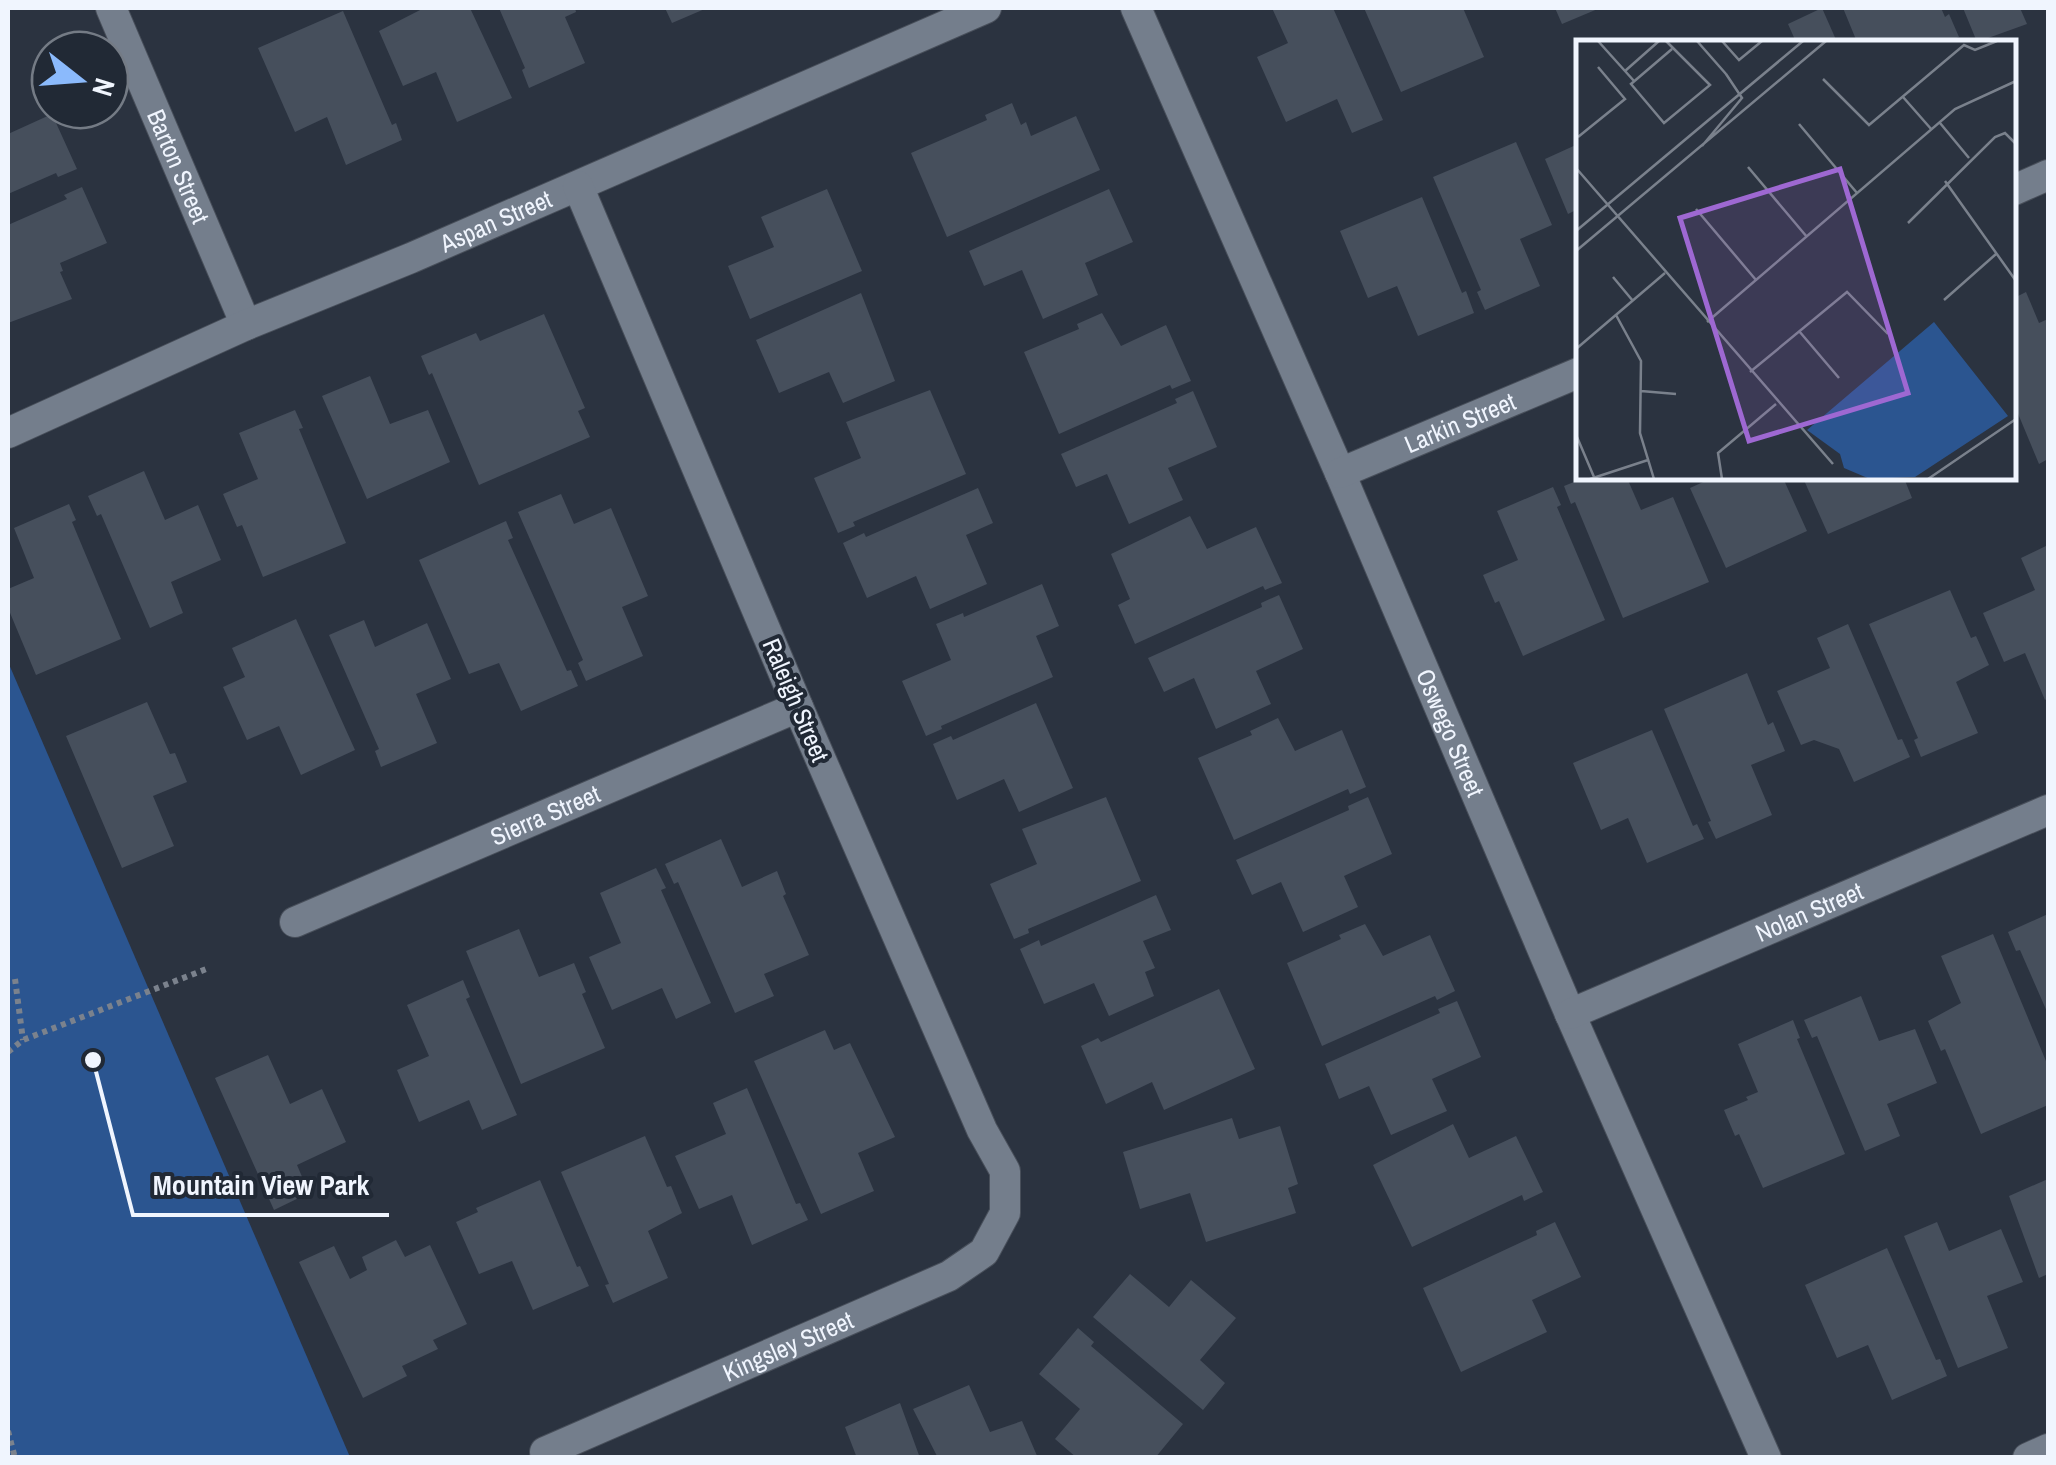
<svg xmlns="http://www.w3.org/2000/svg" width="2056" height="1465" font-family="'Archivo Narrow',sans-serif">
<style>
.green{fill:#2b5590}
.building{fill:#464f5c}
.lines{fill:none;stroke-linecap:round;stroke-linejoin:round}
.minor-casing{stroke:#484f5a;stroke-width:32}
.path{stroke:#7b828d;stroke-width:6;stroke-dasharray:5 5;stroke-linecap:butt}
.minor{stroke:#747e8c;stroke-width:30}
.labels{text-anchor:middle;stroke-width:8;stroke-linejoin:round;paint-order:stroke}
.street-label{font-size:25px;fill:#f0f5fe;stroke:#212935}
.inset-road{fill:none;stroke:#7a818c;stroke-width:2.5}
.view{fill:#9e68d2;fill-opacity:0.15;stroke:#9e68d2;stroke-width:5}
.inset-edge{fill:none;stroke:#f0f5fe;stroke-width:5}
.leader{fill:none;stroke:#f0f5fe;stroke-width:4}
.callout-dot{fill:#f0f5fe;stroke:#212935;stroke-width:4}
.callout-label{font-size:28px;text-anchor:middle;font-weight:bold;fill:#f0f5fe;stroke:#212935;stroke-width:8;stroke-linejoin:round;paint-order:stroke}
</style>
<rect width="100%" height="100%" fill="#2b3340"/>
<path class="green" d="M8,662L350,1457H8Z"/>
<path class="building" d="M424,8H470L512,98L457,122L436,72L403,86L379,31Z
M499,8H575L576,12L565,17L585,63L529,88L522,70L525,68Z
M665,8H707L672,23Z
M1272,8H1333L1383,120L1352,133L1337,99L1286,122L1257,57L1288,43Z
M1364,8H1463L1484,57L1401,92Z
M1555,8H1600L1562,24Z
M1822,8L1837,42H1796L1788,24Z
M1843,8H1941L1945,17L1949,14L1959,37L1947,42H1857Z
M1963,8H2020L2027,24L1977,42Z
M343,11L392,125L396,123L402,140L346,165L327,117L295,132L258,48Z
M1012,103L1021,125L1026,122L1031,136L1076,116L1100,170L947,237L911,153L987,120L985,115Z
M52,114L77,169L58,177L56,173L8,194V134Z
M1516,142L1552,225L1520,239L1540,286L1485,310L1477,292L1481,290L1433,177Z
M1578,144V209L1568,214L1545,159Z
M82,187L107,243L60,263L63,271L60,272L72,299L8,323V225L67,199L64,195Z
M827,189L862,271L750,319L728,266L774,247L761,217Z
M1109,189L1133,242L1085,263L1098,295L1043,319L1022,270L984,286L969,251Z
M1422,197L1462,293L1466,291L1474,313L1418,336L1397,286L1368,298L1340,231Z
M2026,292L2039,323L2048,319V459L2039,464L2014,404V298Z
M861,293L895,381L843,403L829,372L779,393L756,340Z
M1102,313L1121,346L1166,325L1191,381L1172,389L1170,385L1059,434L1024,352L1079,329L1077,324Z
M544,314L585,408L578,411L590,437L479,485L432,373L429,375L421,356L476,333L480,341Z
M370,376L390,424L428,410L450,462L367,499L322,396Z
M930,390L966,474L853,522L855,526L838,533L814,478L861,458L846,422Z
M1193,391L1217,447L1168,468L1183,500L1129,524L1107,474L1076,487L1061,454L1177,403L1175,399Z
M295,410L303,428L299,429L346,543L263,577L242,525L237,527L223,494L258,479L239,433Z
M144,471L165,520L198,505L221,560L171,582L183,613L150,628L101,514L97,516L88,496Z
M1584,478H1627L1641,510L1673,497L1709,582L1623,618L1575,502L1571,504L1564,486Z
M1712,478H1783L1807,531L1726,568L1690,488Z
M1803,478H1904L1912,498L1828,534Z
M1553,487L1561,505L1557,507L1605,620L1523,656L1499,601L1495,603L1483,575L1518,560L1497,511Z
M978,488L993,523L966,535L987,584L930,609L916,576L867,598L843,543L864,533L866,537Z
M561,494L574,524L611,508L648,596L622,607L643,656L586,681L578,663L583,660L518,512Z
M69,504L76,520L72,522L121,639L36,675L8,608V589L34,578L14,528Z
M1190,516L1207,549L1256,527L1282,583L1265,590L1263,586L1135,644L1118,605L1130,599L1111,554Z
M506,521L513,538L508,540L567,671L571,670L578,686L521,711L499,663L469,674L419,560Z
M2048,545V698L2045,700L2025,653L2004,662L1983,613L2035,590L2021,558Z
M1042,584L1059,626L1036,636L1053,677L941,726L942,729L926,736L902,681L951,660L936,624L963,613L964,617Z
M1950,590L1971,638L1976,636L1989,665L1956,682L1978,733L1921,757L1914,740L1918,738L1869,624Z
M1279,595L1303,649L1256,671L1271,704L1216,729L1194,678L1164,692L1148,658L1262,607L1261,603Z
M296,619L355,750L301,775L279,726L247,740L223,687L245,677L232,648Z
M364,620L375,647L427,623L451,679L416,694L437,743L381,767L375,751L379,749L329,635Z
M1848,624L1898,740L1902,739L1910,757L1854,782L1839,749L1814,740L1801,745L1777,691L1830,668L1817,638Z
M1747,673L1768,725L1773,722L1785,751L1751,765L1772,815L1716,839L1708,822L1711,821L1664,709Z
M147,702L170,754L175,753L187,782L153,796L174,846L122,868L66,736Z
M1036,703L1073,788L1019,812L1004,779L957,800L933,744L951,736L953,740Z
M1278,718L1295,751L1342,730L1366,787L1350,794L1348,789L1234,840L1198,758L1252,735L1250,731Z
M1652,730L1693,826L1697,824L1704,839L1647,863L1628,818L1601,830L1573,763Z
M1106,797L1141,881L1028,929L1029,933L1014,939L990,884L1037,864L1022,829Z
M1368,797L1392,854L1344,876L1358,907L1303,932L1281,882L1252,895L1236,860L1349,810L1348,806Z
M721,839L742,887L777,871L786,894L783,896L809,955L764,974L774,996L735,1013L678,882L674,884L665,864Z
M656,868L666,888L661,890L711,1003L676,1019L662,988L612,1010L589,957L621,943L600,893Z
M1156,895L1171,930L1143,941L1155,968L1145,972L1154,996L1109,1016L1094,983L1044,1004L1020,949L1039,940L1041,946Z
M2048,914V1014L2020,950L2016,951L2008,932Z
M1365,924L1383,956L1430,935L1455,991L1437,1000L1435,996L1322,1046L1287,963L1341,939L1339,935Z
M519,929L539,977L574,963L586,992L582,994L605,1048L521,1084L466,951Z
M1993,934L2048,1066V1105L1981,1134L1945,1049L1941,1051L1928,1021L1961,1003L1941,956Z
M463,980L470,997L466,999L517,1115L482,1130L469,1100L419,1122L397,1070L429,1056L407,1005Z
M1219,989L1255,1069L1164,1110L1152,1082L1106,1104L1081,1046L1098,1038L1101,1042Z
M1861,996L1879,1041L1915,1029L1937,1083L1887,1104L1900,1136L1865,1151L1817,1036L1812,1038L1804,1020Z
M1457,1001L1481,1057L1432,1079L1447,1111L1391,1135L1369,1086L1339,1099L1325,1064L1440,1013L1438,1009Z
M1793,1020L1800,1038L1797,1039L1845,1154L1763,1188L1739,1134L1735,1136L1724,1110L1748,1100L1746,1097L1758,1092L1738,1044Z
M825,1030L834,1050L850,1043L895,1137L858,1153L874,1191L821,1214L754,1061Z
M268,1055L290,1104L322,1089L346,1142L297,1165L309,1193L274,1210L215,1078Z
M747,1088L796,1204L800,1203L808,1220L752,1245L732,1195L699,1209L675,1156L726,1134L713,1103Z
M1232,1118L1239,1139L1280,1126L1298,1184L1288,1188L1296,1213L1206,1242L1190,1193L1140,1209L1123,1152Z
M1453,1124L1469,1158L1516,1136L1543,1192L1524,1201L1522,1195L1412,1247L1373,1165Z
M645,1136L667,1187L671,1186L682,1213L648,1231L668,1278L613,1303L605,1285L609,1284L561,1172Z
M2048,1179V1274L2039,1278L2009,1196Z
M540,1180L577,1267L580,1266L589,1286L533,1310L512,1261L479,1274L456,1222L478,1212L476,1208Z
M1555,1222L1581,1277L1532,1300L1547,1332L1461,1372L1423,1288L1537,1235L1536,1231Z
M1937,1222L1949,1251L2001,1229L2023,1282L1987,1296L2008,1348L1958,1368L1904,1236Z
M396,1240L405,1257L430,1245L467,1324L433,1340L438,1349L402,1366L407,1376L363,1398L299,1262L334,1246L350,1279L367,1270L362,1257Z
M1887,1248L1936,1360L1940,1359L1947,1376L1892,1400L1868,1345L1837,1358L1805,1285Z
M1130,1274L1169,1307L1191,1280L1236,1318L1200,1360L1225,1383L1203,1410L1093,1317Z
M1078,1328L1094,1342L1091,1346L1183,1424L1155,1458H1077L1055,1439L1080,1409L1039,1374Z
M969,1385L990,1432L1022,1421L1038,1458H938L913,1409Z
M900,1403L920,1458H857L845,1427Z"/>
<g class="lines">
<defs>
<g id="minor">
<path id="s1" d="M111,8L246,325"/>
<path id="s2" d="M1136,8L1340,473L1570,1014L1766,1458"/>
<path d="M2014,190L2048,175"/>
<path id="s3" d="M8,433L246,325L411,258L986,8"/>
<path id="s4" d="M1340,473L1578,373"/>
<path id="s5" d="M295,922L798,707"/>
<path id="s6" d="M1570,1014L2048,810"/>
<path id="s7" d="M545,1452L949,1276L984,1252L1005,1213V1171L982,1130L798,707L578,186"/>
<path d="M2028,1458L2048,1449"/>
</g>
</defs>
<use href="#minor" class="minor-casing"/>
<path class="path" d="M15,979L23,1040
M8,1052L23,1040L209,968
M8,1431L15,1458"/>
<use href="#minor" class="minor"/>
</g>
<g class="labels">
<g class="street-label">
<text dy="9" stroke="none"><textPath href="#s1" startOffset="172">Barton Street</textPath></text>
<text dy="9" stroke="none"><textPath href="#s3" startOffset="532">Aspan Street</textPath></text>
<text dy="9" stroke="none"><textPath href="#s4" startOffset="130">Larkin Street</textPath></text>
<text transform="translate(796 700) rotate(67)" y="9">Raleigh Street</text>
<text dy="9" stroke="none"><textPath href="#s2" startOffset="790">Oswego Street</textPath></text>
<text dy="9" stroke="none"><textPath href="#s5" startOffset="272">Sierra Street</textPath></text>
<text dy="9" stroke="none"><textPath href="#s6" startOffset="260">Nolan Street</textPath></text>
<text dy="9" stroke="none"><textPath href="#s7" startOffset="265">Kingsley Street</textPath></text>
</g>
</g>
<g transform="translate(1576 40)">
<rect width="440" height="440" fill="#2b3340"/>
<path d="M358,282L432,376L339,437L294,439L268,428L264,414L231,390Z" fill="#2b5590"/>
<path class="inset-road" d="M22,1L58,41M90,1L134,45L88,83L55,44L96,9M121,1L150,34M146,1L163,20L186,1M49,31L83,1M247,39L293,85L388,5L399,10L421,1M327,57L356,90M364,83L393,118M223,84L281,153M2,97L49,59L22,27M126,106L166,58L150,34M172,127L231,197M0,128L257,424M369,141L440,241M120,169L180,240M332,183L419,97L429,93L440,104M0,191L227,1M0,211L250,1M37,237L57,261M368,260L420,214M40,275L65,321L64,393L78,439M131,282L379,69L440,41M223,291L263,338M0,309L89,233M174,332L271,252L312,294M65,351L100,354M1,397L18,437M14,439L72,420M146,439L142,413L200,364M352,439L440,379"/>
<path class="view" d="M264,129L332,353L173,401L104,178Z"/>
<rect width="440" height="440" class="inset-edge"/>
</g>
<path class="leader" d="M93 1060L133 1215H389"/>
<circle class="callout-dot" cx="93" cy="1060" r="10"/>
<g class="callout-label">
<text x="261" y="1195">Mountain View Park</text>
</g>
<rect width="2056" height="1465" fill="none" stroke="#f0f5fe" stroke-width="20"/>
<g transform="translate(80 80) rotate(107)"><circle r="48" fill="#212935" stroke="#747b85" stroke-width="2.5"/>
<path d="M0-8L18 38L0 25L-18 38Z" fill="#8bbafc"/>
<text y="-15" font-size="28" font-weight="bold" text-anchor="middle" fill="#f0f5fe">N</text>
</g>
</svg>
